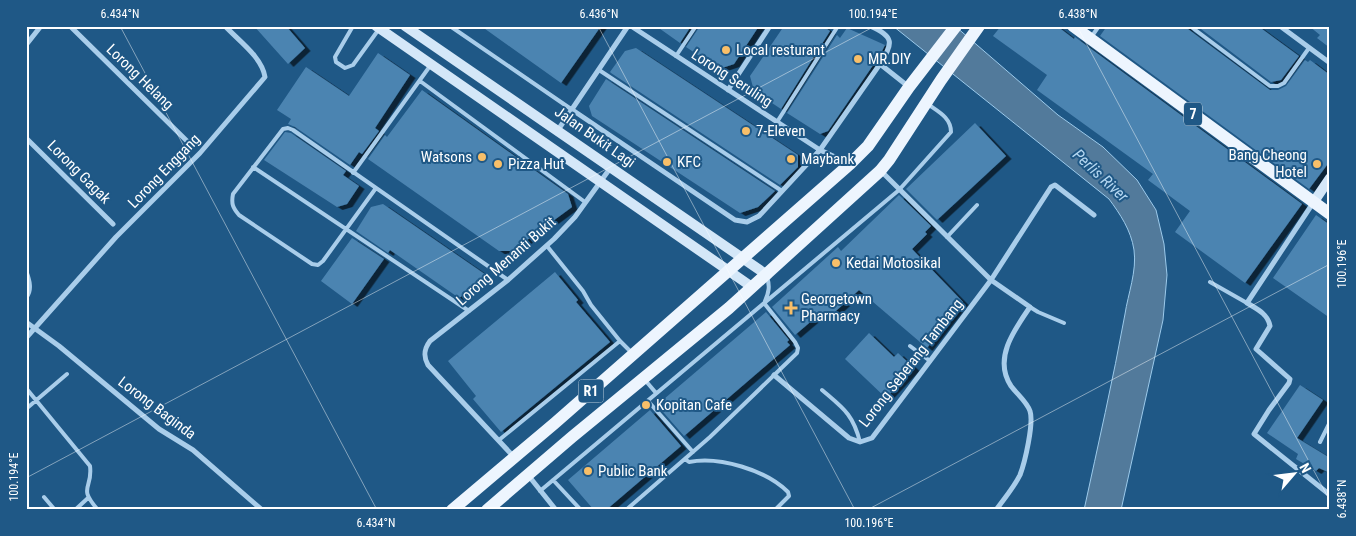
<svg xmlns="http://www.w3.org/2000/svg" width="1356" height="536" font-family="'Roboto Condensed',sans-serif">
<style>
.water{fill:#527a9b;stroke:#9ccaeb}
.building{fill:#4c84b1;filter:url(#shadow)}
.lines{fill:none;stroke-linecap:round;stroke-linejoin:round}
.lane{stroke:#a9cdea;stroke-width:4}
.street{stroke:#a9cdea;stroke-width:5}
.secondary{stroke:#d4e7f8;stroke-width:10}
.primary{stroke:#edf5fe;stroke-width:12}
.ticks{fill:none;stroke:#fff;stroke-width:1;stroke-opacity:0.45}
.poi-dot{fill:#f8bf69;stroke:#1f5886;stroke-width:2}
.labels{text-anchor:middle;stroke-width:4;stroke-linejoin:round;paint-order:stroke}
.shield{fill:#1f5886;stroke:#bccddb;stroke-width:1}
.shield-label{font-size:14px;font-weight:bold;fill:#fff}
.poi-label{font-size:15px;fill:#fff;stroke:#1f5886;text-anchor:start}
.street-label{font-size:15px;fill:#fff;stroke:#1f5886}
.water-label{font-size:16px;font-style:italic;fill:#b4d7f1;stroke:#1f5886}
.neatline{fill:none;stroke:#fff;stroke-width:2}
.ticks-label{font-size:12px;text-anchor:middle;fill:#fff}
</style>
<defs>
<filter id="shadow"><feDropShadow dx="5.5" dy="3" stdDeviation="0" flood-color="#0009"/></filter>
</defs>
<rect width="100%" height="100%" fill="#1f5886"/>
<path class="water" d="M893,26H955L1058,115L1103,147L1137,180L1156,210L1164,244L1167,275L1163,320L1121,510H1084C1098,445 1113,380 1125,314C1128,294 1137,271 1134,250C1131,230 1120,214 1109,199Z"/>
<path class="building" d="M254,26H286L305,48L288,64Z
M481,26H601L561,83Z
M656,26H691L680,43Z
M700,26H759L734,64L719,69L686,47Z
M784,26H823L830,31L781,109L754,91L750,76Z
M1001,26H1057L1074,39L1075,37L1302,204L1245,283L1175,232L1190,211L1148,180L1153,174L1037,90L1047,75L993,36Z
M1107,26H1186L1188,29L1270,90H1278L1286,86L1305,60L1308,62L1310,60L1330,75V161L1309,189L1100,36Z
M1197,26H1258L1299,56L1281,80L1271,82Z
M1309,26H1330V48L1317,38L1320,35Z
M847,28L885,45L880,55L828,131L820,134L787,113L837,35L840,38Z
M636,48L798,155V167L780,185L611,73L610,72L625,51Z
M378,53L410,75L375,128L379,131L362,154L359,152L350,165L295,127L288,124L291,119L277,110L306,67L349,96Z
M606,79L775,191L758,207L740,213L592,116L589,106Z
M422,90L568,194L572,207L512,251H499L368,159L385,135L387,137Z
M975,123L1006,156L937,220L906,189Z
M285,132L291,133L346,171L343,175L359,186L347,204L337,207L264,160Z
M899,195L931,226L925,232L927,234L912,249L963,302L927,348L859,290L827,319L822,312L795,335L772,307L838,247L841,251Z
M383,204L489,277L459,298L390,250L388,253L356,231L371,207Z
M1316,215L1330,225V318L1273,278Z
M352,238L384,259L352,304L321,281Z
M555,272L578,300L576,302L610,342L501,432L473,399L476,396L448,361Z
M766,312L789,340L787,342L790,345L684,436L657,405Z
M869,333L894,357L898,353L914,368L886,398L845,359Z
M1300,385L1323,400L1297,438L1330,458V473L1319,468L1316,471L1296,459L1298,454L1267,433Z
M650,410L681,446L606,510H594L568,480Z"/>
<g class="lines">
<path class="lane" d="M353,26L335,57L336,62L345,68L353,65L379,29
M450,26L571,109
M1190,26L1270,86H1278L1284,83L1309,48
M1092,36L1099,26
M676,56L696,26
M599,70L782,191
M420,81L585,202
M777,122L838,26
M253,167L469,311
M353,173L430,66
M376,188L323,261L318,265L312,264L239,215C233,208 231,204 233,194L283,129L288,128L293,130L508,280
M947,237L977,205
M547,246L583,291L591,305L620,341L632,353
M1210,282L1247,303
M765,301C769,292 770,286 767,277
M1030,307L1038,312L1064,323
M910,346L930,361
M645,380L656,393
M26,388L90,466C93,490 77,486 98,510
M822,390C843,408 853,414 860,442
M648,401L693,452
M26,409L67,374
M499,440L620,341
M1320,442L1330,422
M685,459L689,462C719,456 766,470 788,492L789,496L775,510
M553,480L581,510
M540,491L899,190L951,132C951,118 939,112 929,105
M44,497L55,510
M75,510L88,498
M626,510L710,437L797,353L798,348L795,342L764,303"/>
<path class="street" d="M70,26L192,146
M631,26L820,150L848,163
M1280,26L1330,63
M26,45L41,26
M880,64L909,87
M728,90L770,26
M571,109L735,220L747,222L759,216L820,150L880,64C893,43 895,37 870,26
M558,130L628,26
M26,138L113,224
M881,171L991,280L1030,307C1014,330 993,359 1011,386C1017,394 1027,402 1030,411C1034,423 1025,462 1020,475C1014,487 1004,499 996,510
M1313,203L1247,303C1257,309 1268,314 1270,326L1256,349L1290,379L1289,383L1269,410L1254,434L1330,495
M26,272C29,280 32,290 26,297
M26,322L59,346L159,429L193,450L262,510
M26,338L116,237L200,153L265,77C262,57 239,41 225,26
M774,375L849,438L860,442L872,438L991,280L1051,187L1055,185L1094,215
M514,457L428,365C423,356 424,349 430,341L508,280L554,239L575,217L611,167
M528,475L556,510"/>
<path class="secondary" d="M376,26L752,287
M405,26L767,275
M1313,203L1330,178"/>
<path class="primary" d="M1073,26L1330,214
M452,510L555,423L850,164L868,146L909,87L956,26
M487,510L572,437L729,308L880,171L889,160L941,80L979,26"/>
</g>
<path class="ticks" d="M120,26L377,510M598,26L855,510M1077,26L1330,501M26,478L875,26M867,510L1330,264"/>
<g class="poi-dot">
<circle cx="726" cy="50" r="5"/>
<circle cx="858" cy="59" r="5"/>
<circle cx="746" cy="131" r="5"/>
<circle cx="482" cy="157" r="5"/>
<circle cx="791" cy="159" r="5"/>
<circle cx="667" cy="162" r="5"/>
<circle cx="498" cy="164" r="5"/>
<circle cx="1317" cy="164" r="5"/>
<circle cx="836" cy="263" r="5"/>
<path d="M788.5 300.5h5v5h5v5h-5v5h-5v-5h-5v-5h5z"/>
<circle cx="646" cy="405" r="5"/>
<circle cx="588" cy="471" r="5"/>
</g>
<g class="labels">
<g class="shield">
<rect x="1184" y="102.5" width="18" height="23" rx="4"/>
<rect x="578.5" y="379.5" width="25" height="23" rx="4"/>
</g>
<g class="shield-label">
<text x="1193" y="119">7</text>
<text x="591" y="396">R1</text>
</g>
<g class="poi-label">
<text x="736" y="55">Local resturant</text>
<text x="868" y="64">MR.DIY</text>
<text x="756" y="136">7-Eleven</text>
<text x="1307" y="160" text-anchor="end">Bang Cheong<tspan x="1307" dy="17">Hotel</tspan></text>
<text x="472" y="162" text-anchor="end">Watsons</text>
<text x="801" y="164">Maybank</text>
<text x="677" y="167">KFC</text>
<text x="508" y="169">Pizza Hut</text>
<text x="846" y="268">Kedai Motosikal</text>
<text x="801" y="304">Georgetown<tspan x="801" dy="17">Pharmacy</tspan></text>
<text x="656" y="410">Kopitan Cafe</text>
<text x="598" y="476">Public Bank</text>
</g>
<g class="street-label">
<text transform="translate(140 77) rotate(44)" y="5">Lorong Helang</text>
<text transform="translate(732 78) rotate(33)" y="5">Lorong Seruling</text>
<text transform="translate(595 137) rotate(35)" y="5">Jalan Bukit Lagi</text>
<text transform="translate(164 171) rotate(-46)" y="5">Lorong Enggang</text>
<text transform="translate(79 172) rotate(45)" y="5">Lorong Gagak</text>
<text transform="translate(506 261) rotate(-41)" y="5">Lorong Menanti Bukit</text>
<text transform="translate(911 363) rotate(-52)" y="5">Lorong Seberang Tambang</text>
<text transform="translate(157 408) rotate(37)" y="5">Lorong Baginda</text>
</g>
<g class="water-label">
<text transform="translate(1101 175) rotate(43)" y="6">Perlis River</text>
</g>
</g>
<rect width="1356" height="536" fill="none" stroke="#1f5886" stroke-width="55"/>
<g transform="translate(1294 474) rotate(62)" stroke="#1f5886" stroke-width="4" paint-order="stroke">
<path d="M0-4L9 19L0 12L-9 19Z" fill="#ffffff"/>
<text y="-8" font-size="14" font-weight="bold" text-anchor="middle" fill="#ffffff">N</text>
</g>
<rect x="28" y="28" width="1300" height="480" class="neatline"/>
<g class="ticks-label">
<text x="120" y="18">6.434°N</text>
<text x="599" y="18">6.436°N</text>
<text x="873" y="18">100.194°E</text>
<text x="1078" y="18">6.438°N</text>
<text transform="translate(1342 264) rotate(-90)" y="4">100.196°E</text>
<text transform="translate(14 477) rotate(-90)" y="4">100.194°E</text>
<text transform="translate(1342 499) rotate(-90)" y="4">6.438°N</text>
<text x="376" y="527">6.434°N</text>
<text x="869" y="527">100.196°E</text>
</g>
</svg>
